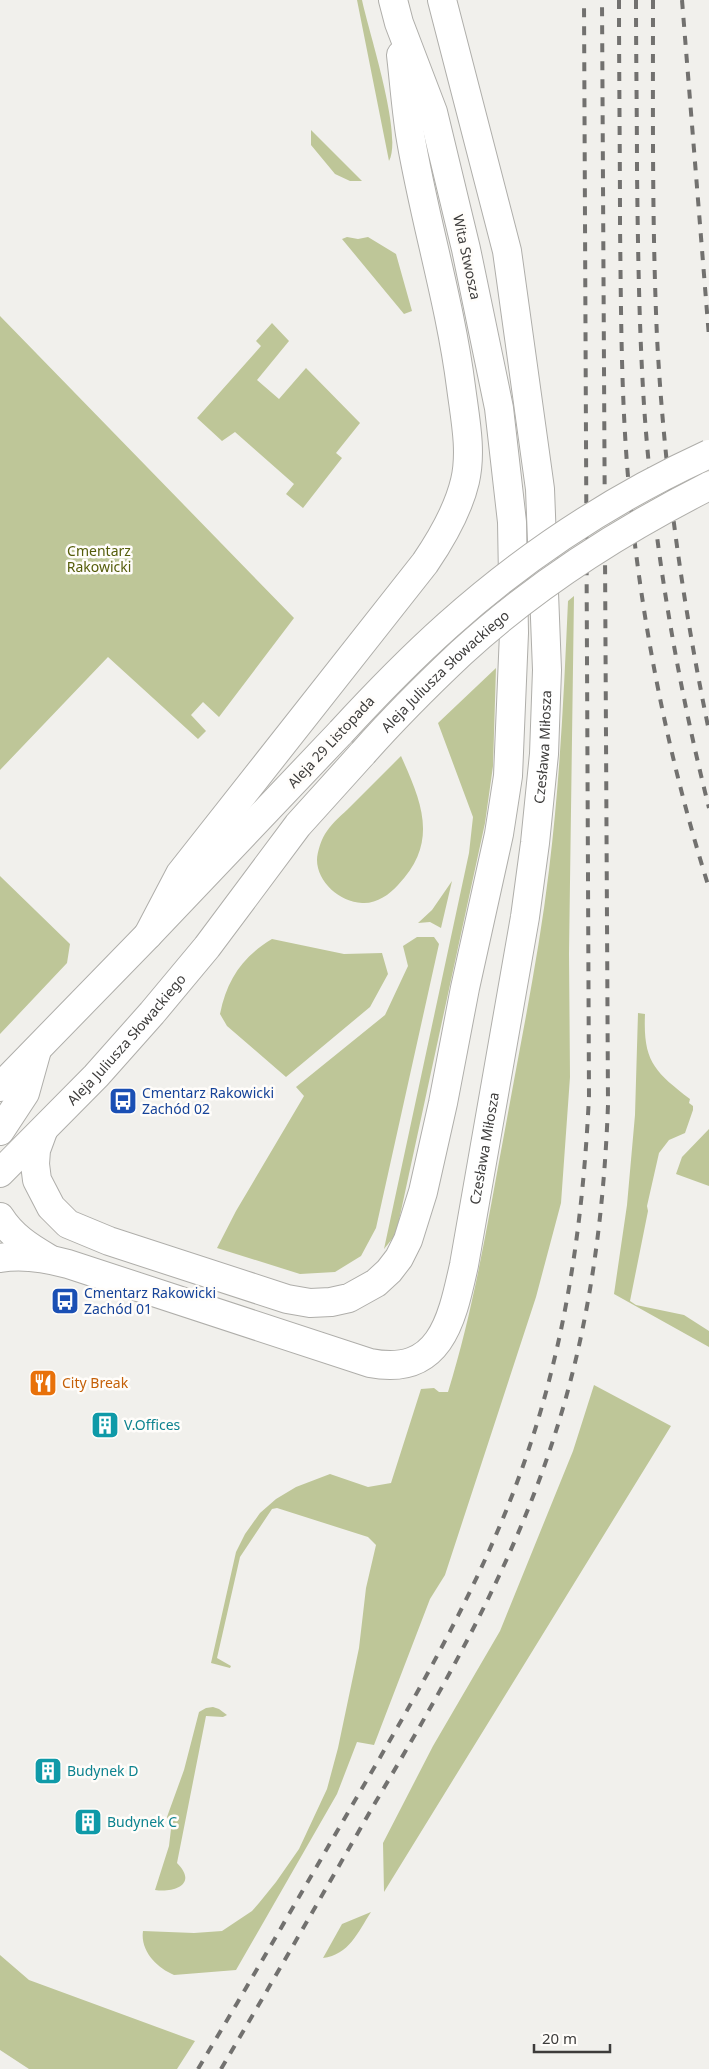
<svg xmlns="http://www.w3.org/2000/svg" width="709" height="2069" font-family="'Noto Sans',sans-serif">
<style>
.green{fill:#bec698}
.lines{fill:none;stroke-linecap:round;stroke-linejoin:round}
.major-casing{stroke:#afaeaa;stroke-width:30}
.major{stroke:#fff;stroke-width:28}
.rail{stroke:#72716f;stroke-width:4;stroke-dasharray:9 9;stroke-linecap:butt}
.major-bridge-casing{stroke:#afaeaa;stroke-width:30;stroke-linecap:butt}
.major-bridge{stroke:#fff;stroke-width:28}
.labels{text-anchor:middle;stroke-width:5;stroke-linejoin:round;paint-order:stroke}
.street-label{font-size:14px;fill:#3d3c3b;stroke:#fffdfa}
.park-label{font-size:14px;fill:#555d0b;stroke:#fffdfa}
.transit-label{font-size:14px;fill:#164399;stroke:#fffdfa;text-anchor:start}
.food-label{font-size:14px;fill:#c56008;stroke:#fffdfa;text-anchor:start}
.culture-label{font-size:14px;fill:#0d838f;stroke:#fffdfa;text-anchor:start}
</style>
<rect width="100%" height="100%" fill="#f1f0ec"/>
<path class="green" d="M357,0H362C369,33 403,135 389,161Z
M311,130L362,181H350L335,174L311,145Z
M347,237L358,239L368,237L396,254L412,311L404,314L342,239Z
M0,316L294,618L219,717L203,702L191,715L206,731L198,739L108,657L0,770Z
M272,323L289,341L257,380L279,399L306,368L360,423L336,453L342,458L303,508L286,494L294,484L235,432L222,441L197,418L261,346L256,341Z
M574,596L569,954L570,1077L561,1203L536,1297L445,1575L430,1599L374,1745L357,1742L337,1794L236,1970L174,1975C157,1968 140,1951 143,1931L194,1933L222,1931L252,1911L259,1903L276,1882L299,1849L327,1789L338,1748L359,1648L366,1588L376,1545L368,1537L277,1508L272,1509L240,1557L217,1658L231,1666L230,1668L211,1663L236,1552L245,1534L260,1513L276,1499L296,1487L330,1474L368,1487L391,1483L421,1389L434,1388L439,1392H448C475,1305 489,1214 506,1124C521,1040 539,955 549,870C560,781 564,691 568,601Z
M496,668L493,766L485,823L396,1234L384,1249L469,853L473,817L438,723Z
M401,756C422,803 439,842 398,885C389,895 376,904 362,903C340,902 317,882 317,860C317,852 322,837 327,831C333,822 343,814 350,807C367,790 384,773 401,756Z
M0,876L70,944L67,963L0,1034Z
M452,881L441,928L430,922L418,923L432,910Z
M417,937H434L439,944L376,1228L361,1256L335,1272L300,1274L217,1248L236,1211L304,1096L296,1087L385,1015L408,966L403,946Z
M272,939L344,954L382,953L388,974L370,1007L286,1077L227,1026L220,1014C227,980 242,957 272,939Z
M638,1013L645,1014C643,1061 654,1071 690,1099L689,1103L693,1106V1110L685,1133L669,1140L659,1153L647,1206L648,1211L630,1301L636,1305L684,1315L709,1331V1347L614,1294L627,1205L635,1115Z
M709,1129V1186L676,1174L682,1157Z
M594,1385L671,1426L384,1892L383,1843L433,1746L500,1631L573,1451Z
M213,1707L219,1709L227,1715L223,1717L206,1716L177,1863C198,1884 175,1893 155,1890L169,1846L171,1829L167,1817L184,1770L199,1712L206,1708Z
M371,1912C358,1932 349,1955 323,1958L342,1924Z
M0,1955L29,1980L195,2041L177,2069H29L0,2050Z"/>
<g class="lines">
<defs>
<g id="major">
<path d="M148,935L180,874L425,563C442,538 458,511 465,481C472,451 465,418 461,387C450,301 424,219 410,134C406,108 404,81 401,55"/>
<path d="M0,1087L148,935L341,732"/>
<path d="M0,1131L25,1093L37,1050"/>
<path d="M43,1131L36,1150L35,1164L37,1180L51,1207L68,1224L109,1241L287,1299L310,1303L331,1302L349,1298L376,1283L389,1271L399,1258L408,1240L423,1192L443,1103L465,988L499,834L508,776L514,633L512,522L499,408L466,249L433,112L399,23L393,0"/>
<path id="s1" d="M0,1173L96,1076L152,1013L207,947L298,825L363,753"/>
<path d="M0,1217C12,1236 29,1247 48,1258"/>
<path id="s2" d="M0,1258C23,1254 46,1258 68,1264L370,1363C441,1377 452,1319 464,1265L525,917L535,843L544,754L547,670L540,489L507,251L442,0"/>
</g>
</defs>
<use href="#major" class="major-casing"/>
<use href="#major" class="major"/>
<path class="rail" d="M619,0C619,75 620,150 620,225C621,305 621,384 627,464C638,607 666,751 709,888
M636,0C636,57 637,115 637,172C638,250 639,327 644,405C653,540 676,677 709,808
M653,0C653,112 652,225 657,337C664,470 682,601 709,731
M682,0L709,337
M198,2069C252,1979 304,1888 357,1797C420,1689 483,1581 524,1463C566,1343 583,1223 589,1096L584,0
M221,2069C273,1981 324,1892 375,1803C449,1678 518,1558 560,1418C591,1316 604,1211 608,1105L602,0"/>
<defs>
<g id="major-bridge">
<path d="M341,732C375,695 410,659 448,625C525,556 615,497 709,454"/>
<path id="s3" d="M363,753C394,718 427,685 461,653C535,585 620,531 709,486"/>
</g>
</defs>
<use href="#major-bridge" class="major-bridge-casing"/>
<use href="#major-bridge" class="major-bridge"/>
</g>
<defs>
<symbol id="bus-square" viewBox="-11 -11 22 22"><rect x="-9" y="-9" width="18" height="18" rx="4" fill="#1a4fb4" stroke="#fffdfa"/><path d="M-5-6H5V4H4V6H2V4H-2V6H-4V4H-5ZM-3.5-4V0h7V-4ZM-3.5 1.2v1.5H-2V1.2ZM2 1.2v1.5H3.5V1.2Z" fill="#fff"/></symbol>
<symbol id="restaurant-square" viewBox="-11 -11 22 22"><rect x="-9" y="-9" width="18" height="18" rx="4" fill="#e8710a" stroke="#fffdfa"/><path d="M-5-6h1v4h1v-4h1v4h1v-4h1v5L-1.5 .5V6h-2V.5L-5-1ZM5-6V6H3V1.5H1.5Q1.5-4 5-6Z" fill="#fff"/></symbol>
<symbol id="building-square" viewBox="-11 -11 22 22"><rect x="-9" y="-9" width="18" height="18" rx="4" fill="#0f9aa8" stroke="#fffdfa"/><path d="M-4-6H4V6H1V3H-1V6H-4ZM-2.5-4.3h1.7v1.8h-1.7ZM.8-4.3h1.7v1.8H.8ZM-2.5-1h1.7V.8h-1.7ZM.8-1h1.7V.8H.8Z" fill="#fff"/></symbol>
</defs>
<g fill-rule="evenodd">
<use href="#bus-square" x="107" y="1085" width="32" height="32"/>
<use href="#bus-square" x="49" y="1285" width="32" height="32"/>
<use href="#restaurant-square" x="27" y="1367" width="32" height="32"/>
<use href="#building-square" x="89" y="1409" width="32" height="32"/>
<use href="#building-square" x="32" y="1755" width="32" height="32"/>
<use href="#building-square" x="72" y="1806" width="32" height="32"/>
</g>
<g class="labels">
<g class="street-label">
<text transform="translate(467 257) rotate(78)" y="5">Wita Stwosza</text>
<text dy="5" stroke="none"><textPath href="#s3" startOffset="116">Aleja Juliusza Słowackiego</textPath></text>
<text transform="translate(331 742) rotate(-47)" y="5">Aleja 29 Listopada</text>
<text dy="5" stroke="none"><textPath href="#s2" startOffset="1068">Czesława Miłosza</textPath></text>
<text dy="5" stroke="none"><textPath href="#s1" startOffset="184">Aleja Juliusza Słowackiego</textPath></text>
<text dy="5" stroke="none"><textPath href="#s2" startOffset="662">Czesława Miłosza</textPath></text>
</g>
<g class="park-label">
<text x="99" y="556">Cmentarz<tspan x="99" dy="16">Rakowicki</tspan></text>
</g>
<g class="transit-label">
<text x="142" y="1098">Cmentarz Rakowicki<tspan x="142" dy="16">Zachód 02</tspan></text>
<text x="84" y="1298">Cmentarz Rakowicki<tspan x="84" dy="16">Zachód 01</tspan></text>
</g>
<g class="food-label">
<text x="62" y="1388">City Break</text>
</g>
<g class="culture-label">
<text x="124" y="1430">V.Offices</text>
<text x="67" y="1776">Budynek D</text>
<text x="107" y="1827">Budynek C</text>
</g>
</g>
<path d="M534 2044v8h76v-8" fill="none" stroke="#3d3c3b" stroke-width="2.5"/>
<text x="542" y="2044" font-size="15" fill="#3d3c3b" stroke="#fffdfa" stroke-width="4" paint-order="stroke">20 m</text>
</svg>
